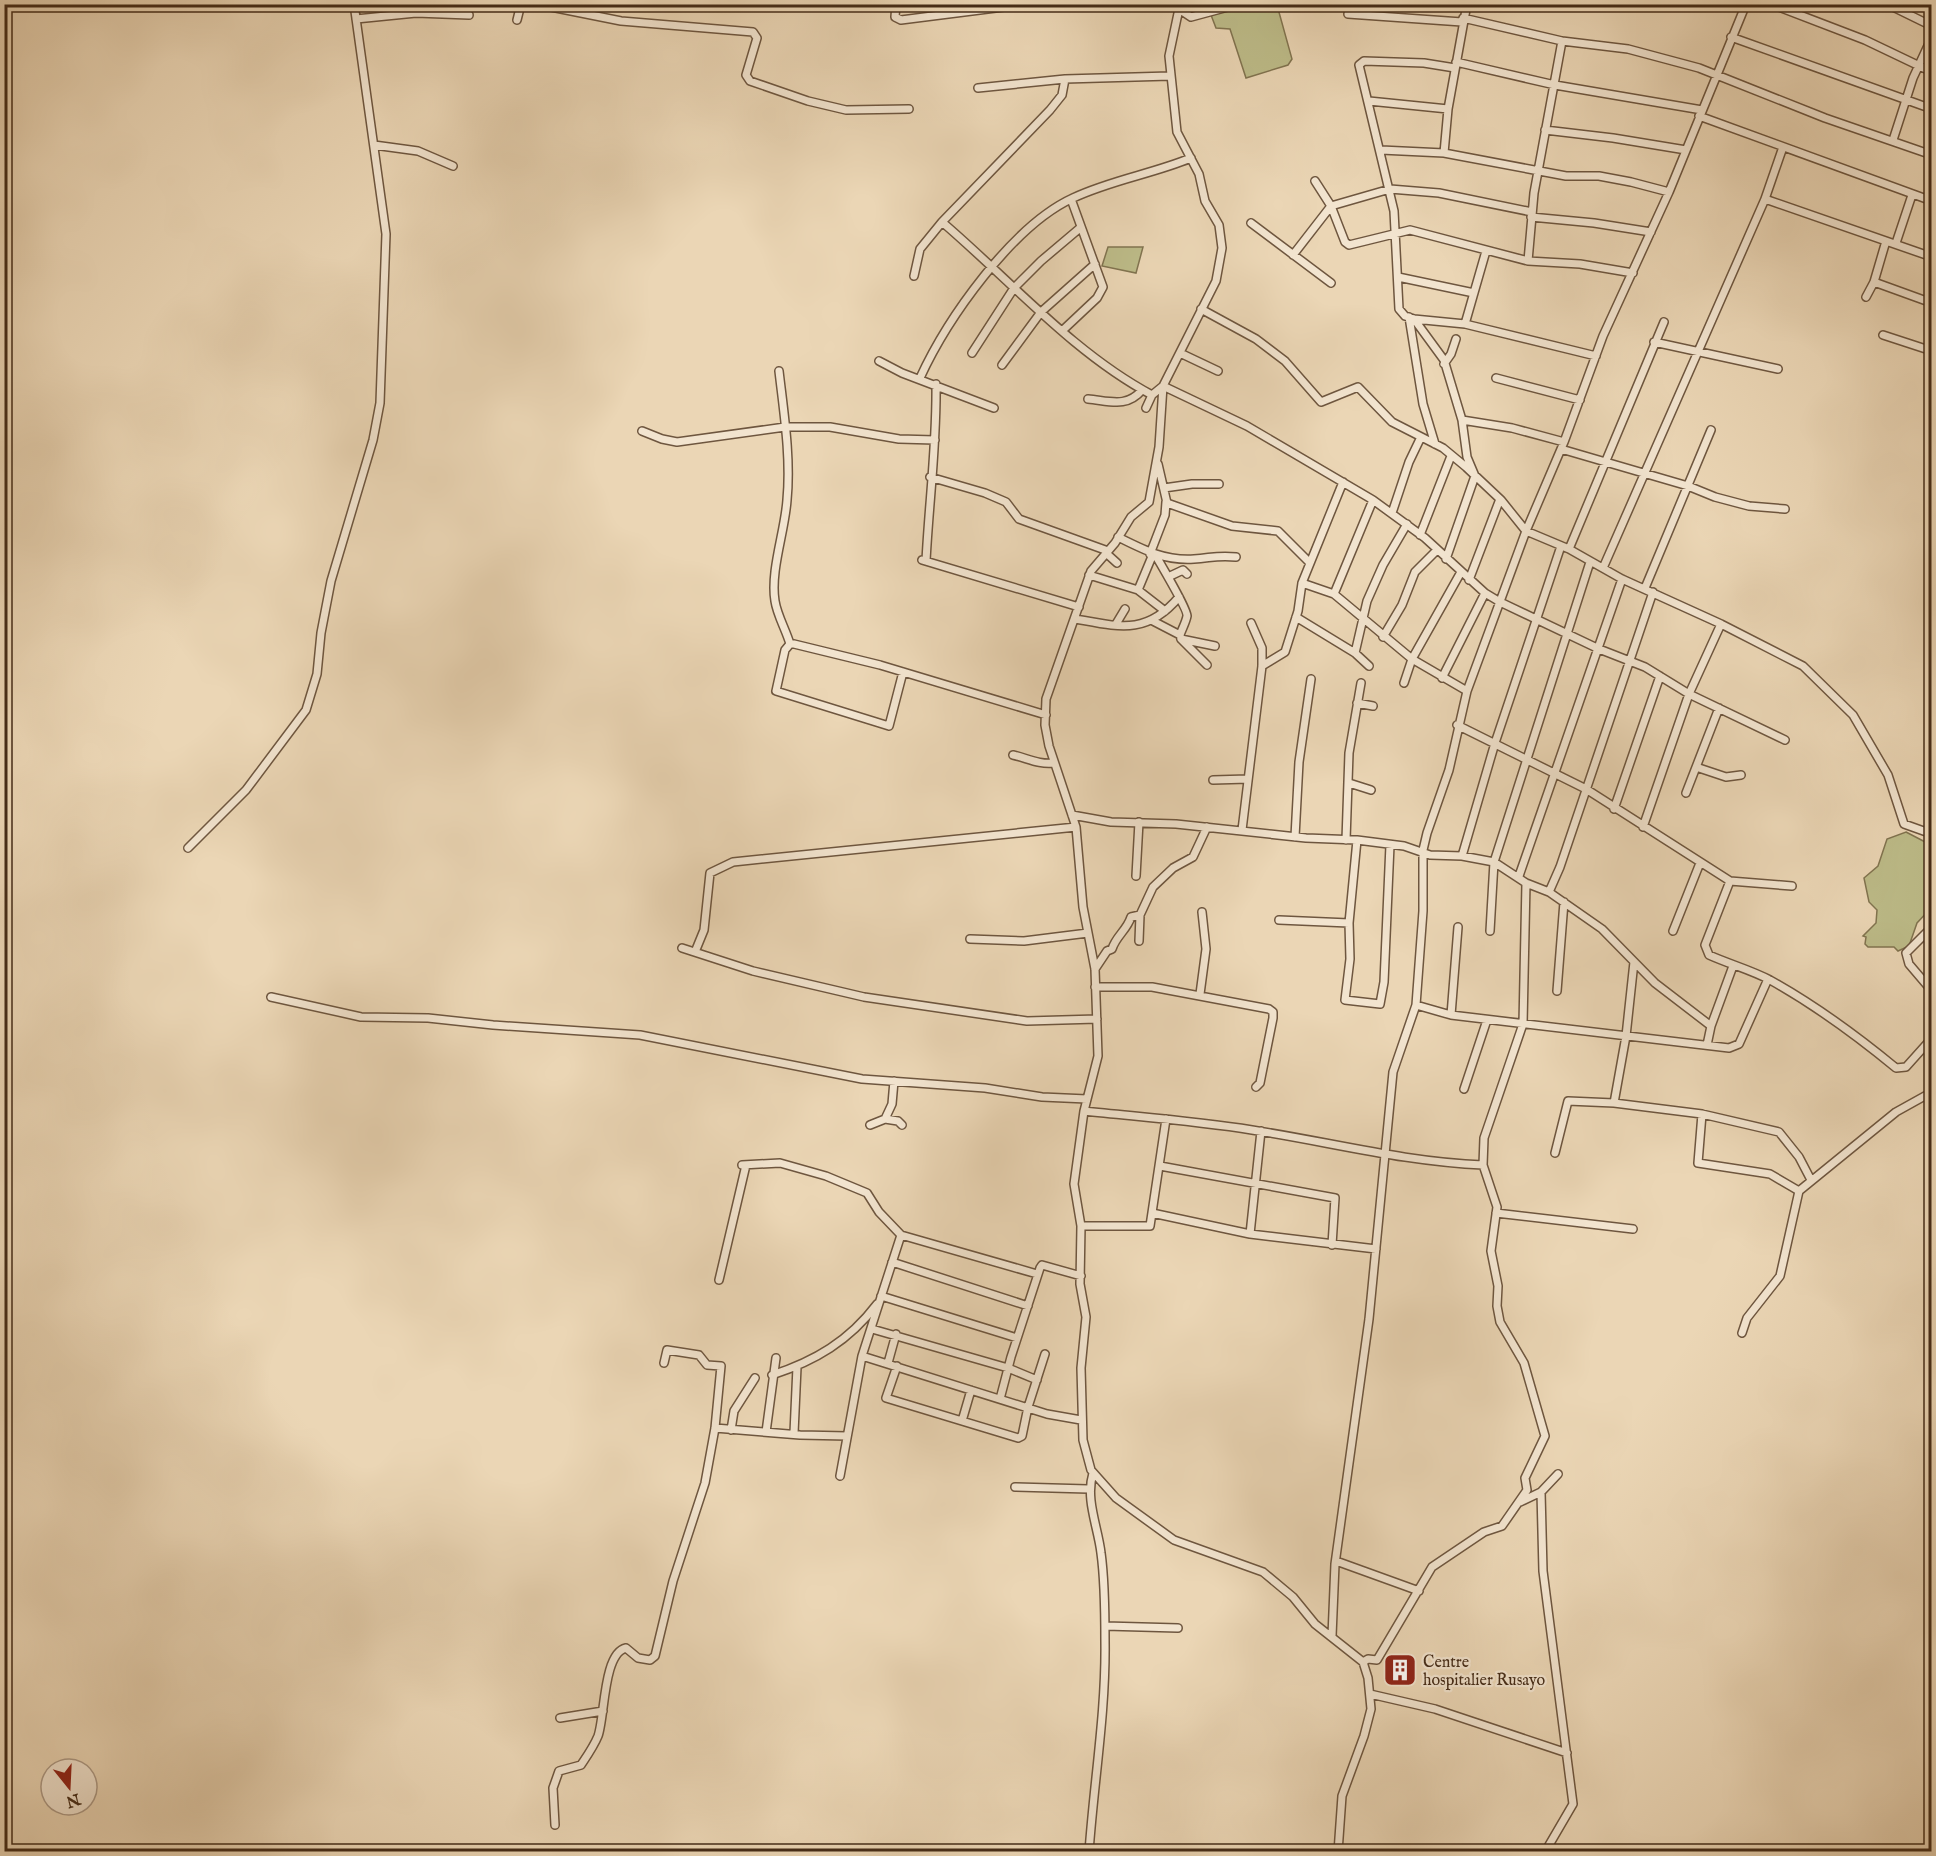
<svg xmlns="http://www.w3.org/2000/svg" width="1936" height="1856" font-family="'IM FELL English',serif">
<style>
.green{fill:#bdbc89;stroke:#817450;stroke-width:1.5}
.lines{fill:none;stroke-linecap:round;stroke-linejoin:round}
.minor-casing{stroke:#6e563f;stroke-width:10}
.minor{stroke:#f2e4cf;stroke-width:7}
.labels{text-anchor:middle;stroke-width:4.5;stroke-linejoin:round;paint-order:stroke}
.poi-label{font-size:16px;fill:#452c18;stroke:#f2e4cf;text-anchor:start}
</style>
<rect width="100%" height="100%" fill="#ebd6b5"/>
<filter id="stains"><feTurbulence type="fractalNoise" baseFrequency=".00333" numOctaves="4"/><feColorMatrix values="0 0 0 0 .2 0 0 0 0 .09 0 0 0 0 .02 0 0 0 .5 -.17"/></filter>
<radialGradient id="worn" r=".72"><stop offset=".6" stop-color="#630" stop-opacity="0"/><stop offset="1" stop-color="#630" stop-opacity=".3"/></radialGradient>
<path class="green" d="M1245,5H1277L1292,59L1288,65L1246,78L1230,29L1216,28L1211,15Z
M1108,247H1143L1136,273L1102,266Z
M1906,832L1931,845V908L1917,923L1909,946L1898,951L1894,947H1868L1865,944L1866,937L1863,936L1876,923L1877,910L1869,902L1864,878L1878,866L1887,839Z"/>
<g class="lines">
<defs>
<path id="minor" d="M536,4L621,21L753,32L757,38L746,75L750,81L808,101L846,110L909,109
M896,4L895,17L901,20L1027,4
M1180,4L1169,56L1177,132L1199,174L1205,201L1219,225L1222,248L1216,281L1163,386L1159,447L1149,502L1131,517L1115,543L1091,571L1046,699L1045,725L1049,746L1076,827L1083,907L1095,969L1098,1056L1084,1111L1074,1184L1081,1226L1080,1284L1086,1317L1081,1368L1083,1440L1091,1470L1116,1498L1174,1540L1263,1572L1293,1597L1315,1624L1363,1662L1368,1678L1371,1709L1364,1736L1342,1796L1338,1852
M1771,4L1865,40L1932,72
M1887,4L1932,26
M1179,9L1191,17L1239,4
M1348,14L1462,22
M1463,18L1562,41L1628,49L1699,68L1825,118L1932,155
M356,19L416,13L469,15
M517,20L521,4
M1731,37L1932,109
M1456,62L1555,85L1702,110
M1455,68L1424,63L1364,61L1359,65L1394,211L1399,309L1405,316L1414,319L1465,324L1596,356
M978,88L1065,79
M1369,101L1448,109
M1699,116L1932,201
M1545,130L1613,138L1686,150
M1893,140L1913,78L1932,37
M374,145L418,151L453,166
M1381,150L1444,153L1566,176H1599L1631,182L1669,192
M1444,153L1448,109L1467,4
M1315,181L1331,206L1345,242L1349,245L1410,230L1528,261L1580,264L1633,273
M1765,199L1932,257
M1531,217L1594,223L1651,232
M942,222C1009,279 1073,353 1152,395
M1251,223L1331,283
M1896,243L1912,195
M1293,255L1331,206L1390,189L1439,193L1532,212
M1528,261L1534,193L1562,41
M914,276L920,249L942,222L1050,110L1062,95L1065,79L1170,76
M1398,277L1474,293
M1874,282L1932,303
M1866,297L1874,282L1886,241
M1201,309L1256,339L1285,361L1321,402L1358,387L1392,422L1443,448L1466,467L1501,500L1526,531L1569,549L1622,579L1721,624L1803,666L1853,715L1888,775L1904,824L1932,834
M1409,317L1423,404L1435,444
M1414,319L1444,360L1462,420L1467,457L1475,476L1446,559
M1465,324L1486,251
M1063,330L1097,298L1103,287L1071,199
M1883,335L1932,351
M1654,342L1778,369
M972,353L1014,288L1041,261L1080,228
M1180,353L1218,371
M879,361L902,373L994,408
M1444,364L1451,354L1456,339
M1002,365L1041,312L1095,264
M779,371C784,414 791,458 787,500C785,531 770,571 775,601C777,615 786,630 790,644
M920,378C947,319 1012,226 1073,198C1111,180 1152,174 1191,158
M1496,378L1580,400
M1088,399C1110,401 1127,408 1142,390
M1146,408L1152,395L1163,386L1247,426L1373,500L1425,538L1485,593L1500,602L1599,649L1645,667L1689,694L1785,740
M1462,420L1512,428L1564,442
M642,431L662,439L677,442L785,427H830L899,439L935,440
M1561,449L1688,486L1715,497L1749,506L1785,509
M1158,464L1167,503L1232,526L1278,531L1310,563
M930,477L985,493L1006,502L1019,519L1108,551
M1164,488L1192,484H1219
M1392,513L1409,462L1421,437
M1420,535L1451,456
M1118,537C1144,550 1165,561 1194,559C1211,558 1217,555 1236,557
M1569,549L1664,322
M1106,553L1117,563
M1150,554L1165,515L1166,502
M1156,556C1161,565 1188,610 1187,616C1186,622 1182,629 1180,635
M922,560L1079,607
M926,561C929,502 937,443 936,384
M1603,568L1765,199L1783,147
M1089,575L1138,590L1165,611
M1168,577L1183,570L1187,574
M1469,580L1500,499
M1302,583L1334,594L1412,659L1467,691
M1645,588L1711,430
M1138,590L1153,554
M1334,594L1373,500
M1296,617L1355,653L1369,666
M1076,619C1120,627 1147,635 1179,597
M1153,621L1180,635L1181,639L1215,646
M1116,624L1125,609
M1383,637L1402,605L1415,572L1437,550
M1181,639L1207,665
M1355,653L1367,601L1383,565L1407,524
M1262,666L1285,652L1298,611L1302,583L1343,482
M903,672L889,726L776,691L785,650L790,644H794L880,665L1046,715
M1442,678L1485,593
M1404,683L1412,659L1461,572
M1357,703L1373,706
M1457,725L1586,789L1730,881L1792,886
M1013,755C1027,758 1039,765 1054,763
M1696,767L1726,777L1741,775
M1213,780L1248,779
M1349,783L1371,790
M1686,793L1719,708
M1614,809L1660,676
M1072,815L1111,822L1176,824L1306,838L1357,840L1404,846L1430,855L1462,856L1494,862L1526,883L1549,892L1602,929L1655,983L1711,1026L1707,1045
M1643,827L1689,694L1721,624
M1242,830L1262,666V648L1251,623
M1295,837L1299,762L1311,679
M1346,840L1349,753L1361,683
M188,848L246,790L306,710L317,674L321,633L331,581L373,440L380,403L386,234L354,4
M1462,856L1495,743L1561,546
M1136,876L1139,822
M1519,876L1622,579
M1730,881L1705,945L1709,955C1729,964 1751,970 1770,980C1815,1005 1856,1035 1896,1068L1906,1067L1932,1038
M1549,892L1560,867L1653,592
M1279,920L1349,923L1357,840
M1349,923L1350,959L1345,1000L1380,1004L1384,982L1390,845
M1932,927L1906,953L1909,964L1932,991
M1490,931L1494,862L1590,562
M1673,931L1700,863
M970,939L1024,941L1088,933
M1139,941L1140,915
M682,948L753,971L864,997L1027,1021L1097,1019
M695,952L704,930L710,873L733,862L1076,827
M1095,969L1107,951L1112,949C1116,936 1127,930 1131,917L1140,915L1153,887L1173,868L1193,857L1207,827
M1095,987H1152L1269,1009L1273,1012V1018L1260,1083L1256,1087
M1557,991L1564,902
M1200,994L1206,949L1202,912
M271,997L361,1017L428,1018L493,1025L640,1035L862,1079L985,1088L1042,1097L1087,1099
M1416,1005L1451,1015L1729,1048L1739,1044L1768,979
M1451,1015L1458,927
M1711,1026L1733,966
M1464,1089L1487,1020
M1614,1103L1702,1114L1779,1132L1799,1157L1811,1180
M1084,1111C1140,1117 1196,1121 1252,1130C1330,1142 1405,1162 1483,1165L1497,1207L1491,1251L1498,1286L1497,1306L1500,1322L1524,1363L1545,1436L1525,1478L1527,1490L1502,1526L1484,1532L1432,1567L1377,1660L1368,1659L1363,1662
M1702,1114L1698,1163L1770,1174L1799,1191
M885,1119L898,1121L902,1125
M870,1125L885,1119L892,1104L894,1081
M1555,1153L1568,1101L1614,1103L1626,1036L1634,962
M742,1165L780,1163L826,1176L867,1193L879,1212L901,1235
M1483,1165L1484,1138L1523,1024L1526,883
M1160,1166L1335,1198L1332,1245
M1152,1213L1250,1234L1376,1249
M1496,1213L1633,1229
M1081,1226H1150L1166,1119
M1250,1234L1261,1131
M892,1262L1028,1306
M719,1280L746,1165
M881,1296L1017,1338
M872,1329L1008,1368L1037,1380
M1742,1333L1747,1318L1780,1276L1799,1191L1896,1112L1932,1092
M862,1356L1047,1414L1081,1420
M888,1363L896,1334
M897,1366L886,1398L1018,1438L1022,1436L1028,1407L1045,1354
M772,1375C815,1361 849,1341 877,1304
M1000,1399L1011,1357L1040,1268L1042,1265L1081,1276
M962,1421L971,1390
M715,1428L800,1435L847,1436
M731,1430L734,1411L755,1378
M766,1432L776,1358
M794,1433L797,1367
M840,1476L862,1356L901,1235L1037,1274
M1015,1487L1088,1489
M1541,1492L1543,1571L1573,1804L1545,1852
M1520,1502L1541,1492L1558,1474
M1336,1561L1419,1591
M1105,1626L1178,1628
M1332,1636L1335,1564L1369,1319L1393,1072L1416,1005L1423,911V850L1427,833L1449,770L1467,691L1526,531L1564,442L1603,336L1669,192L1746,4
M1370,1694L1435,1709L1567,1753
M560,1718L603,1711
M555,1825L553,1788L559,1771L581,1765C587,1756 594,1746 598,1736C605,1717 603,1653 626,1648L638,1658L650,1660L655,1656L673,1581L705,1483L715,1428L721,1366L707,1365L699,1355L667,1350L664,1363
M1089,1852C1094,1781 1106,1712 1105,1641C1105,1612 1105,1582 1101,1553C1098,1527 1085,1499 1093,1473"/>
</defs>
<use href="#minor" class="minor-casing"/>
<use href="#minor" class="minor"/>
</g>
<defs>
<symbol id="building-square" viewBox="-11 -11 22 22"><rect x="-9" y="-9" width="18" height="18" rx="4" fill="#8f2418" stroke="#f2e4cf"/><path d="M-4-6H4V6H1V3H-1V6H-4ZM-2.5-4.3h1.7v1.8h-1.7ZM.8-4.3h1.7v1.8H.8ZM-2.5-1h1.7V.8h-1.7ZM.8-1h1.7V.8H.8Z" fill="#fff"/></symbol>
</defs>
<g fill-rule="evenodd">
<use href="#building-square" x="1381" y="1651" width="38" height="38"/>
</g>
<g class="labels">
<g class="poi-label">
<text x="1423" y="1667">Centre<tspan x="1423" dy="18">hospitalier Rusayo</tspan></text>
</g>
</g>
<rect width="1936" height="1856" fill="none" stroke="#ebd6b5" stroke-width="24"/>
<rect x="6" y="6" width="1924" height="1844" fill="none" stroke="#452c18" stroke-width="3"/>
<rect x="12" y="12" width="1912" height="1832" fill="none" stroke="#452c18" stroke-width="1.5"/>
<g transform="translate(69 1787) rotate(162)"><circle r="28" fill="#f2e4cf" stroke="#ad9a86" stroke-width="1.5"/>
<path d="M0-4.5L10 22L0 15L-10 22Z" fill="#8f2418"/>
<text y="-9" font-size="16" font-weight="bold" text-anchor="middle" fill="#452c18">N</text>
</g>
<rect width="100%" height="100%" filter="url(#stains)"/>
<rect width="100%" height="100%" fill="url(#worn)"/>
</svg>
